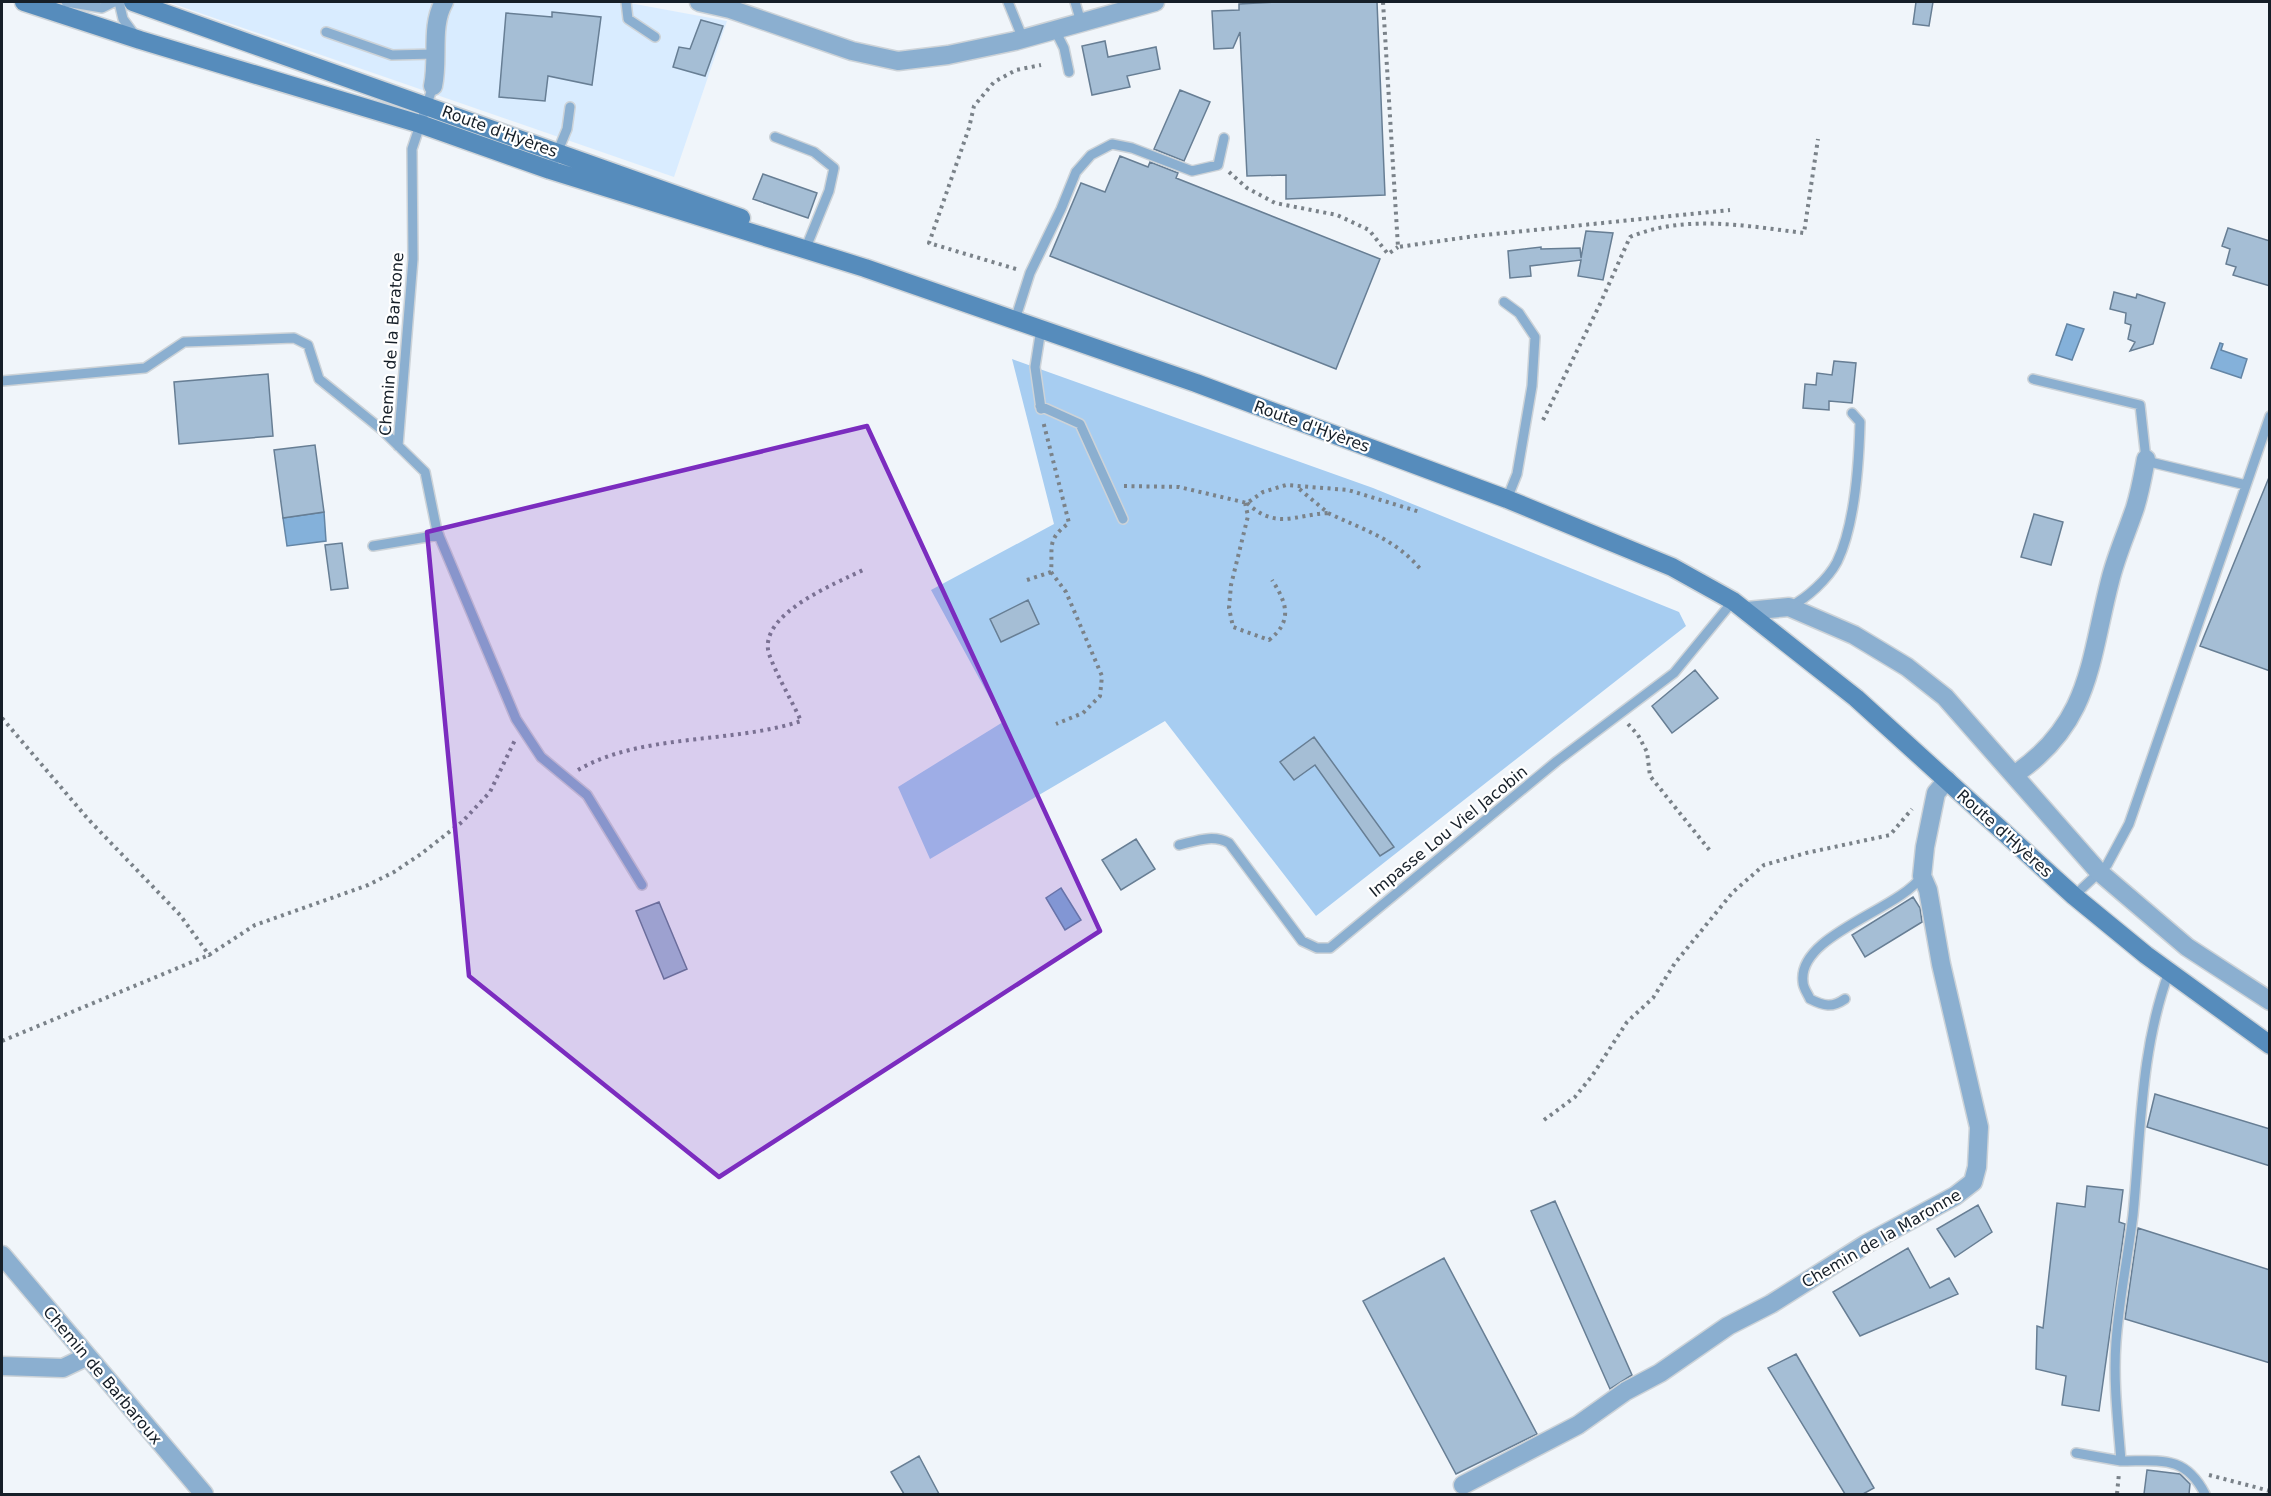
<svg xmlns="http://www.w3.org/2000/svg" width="2271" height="1496" font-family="'DejaVu Sans',sans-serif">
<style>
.built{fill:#d9ecff}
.pitch{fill:#a7cdf1}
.water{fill:#84b1da;stroke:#6385a5;stroke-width:1.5}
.building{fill:#a5bed5;stroke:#677e94;stroke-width:1.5}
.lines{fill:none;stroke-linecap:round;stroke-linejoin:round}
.lane-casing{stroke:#cdd3d8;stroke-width:12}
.street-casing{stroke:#cdd3d8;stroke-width:21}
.secondary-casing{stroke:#cdd3d8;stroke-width:21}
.path{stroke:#7a8289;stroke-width:4;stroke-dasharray:3 4.5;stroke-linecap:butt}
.lane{stroke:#8bafd0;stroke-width:9}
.street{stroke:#8bafd0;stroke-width:18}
.secondary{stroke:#568cbc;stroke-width:18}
.marked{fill:#7b2cbf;fill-opacity:0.2;stroke:#7b2cbf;stroke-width:4.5;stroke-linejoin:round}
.labels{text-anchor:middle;stroke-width:4.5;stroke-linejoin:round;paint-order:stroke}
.street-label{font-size:16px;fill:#161f28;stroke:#fff}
</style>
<rect width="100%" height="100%" fill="#f0f5fa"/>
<path class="built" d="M168,2H624L727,21L674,177Z"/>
<path class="pitch" d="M1012,359L1373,488L1679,612L1686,626L1316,916L1165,721L930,859L898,787L1003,722L931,590L1054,524Z"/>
<path class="water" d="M2067,324L2084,329L2072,360L2056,355Z
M2220,343L2223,344L2221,350L2247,359L2241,378L2211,368Z
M324,512L326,541L287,546L283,518Z
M1061,888L1081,920L1065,930L1046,898Z"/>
<path class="building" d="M1277,2H1377L1385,195L1286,199V175L1247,176L1240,32L1233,48L1214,49L1212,11L1239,10V4Z
M1916,2H1933L1929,26L1913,24Z
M552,12L601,17L592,85L548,76L545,101L499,97L506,13L552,17Z
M701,20L723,26L705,76L673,67L679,47L690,49Z
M1105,41L1108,57L1156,47L1160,69L1127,76L1130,87L1092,95L1082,46Z
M1180,90L1210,102L1184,161L1154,149Z
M1120,156L1148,167L1150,162L1178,173L1176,178L1380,259L1336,369L1050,256L1081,183L1105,192Z
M763,174L817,193L808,218L753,199Z
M2228,228L2270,241V286L2233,275L2236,267L2226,264L2230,249L2222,246Z
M1586,231L1613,233L1603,280L1578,276L1581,260L1530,266L1531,276L1510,278L1508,251L1541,247V249L1580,248L1581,258Z
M2114,292L2136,298L2137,294L2165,303L2153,344L2130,351L2135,342L2128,339L2131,325L2125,323L2126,313L2110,309Z
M1834,361L1856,363L1852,403L1829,401V410L1803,408L1805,384L1816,385L1817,373L1832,375Z
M268,374L273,436L179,444L174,382Z
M315,445L324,512L283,518L274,450Z
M2270,475V671L2200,646Z
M2034,514L2063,522L2051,565L2021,557Z
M342,543L348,588L331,590L325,545Z
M1028,600L1039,624L1001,642L990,619Z
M1695,670L1718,698L1672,733L1652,706Z
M1314,737L1394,847L1380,856L1315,765L1294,780L1280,762Z
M1136,839L1155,869L1121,890L1102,860Z
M1913,897L1920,908L1922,922L1865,957L1852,935Z
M659,902L687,969L664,979L636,911Z
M2155,1094L2270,1129V1166L2147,1127Z
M2087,1186L2123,1190L2119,1222L2125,1224L2099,1411L2062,1405L2066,1376L2036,1369L2037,1326L2043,1328L2057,1203L2085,1207Z
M1555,1201L1632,1375L1610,1389L1531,1211Z
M1978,1205L1992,1232L1955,1257L1937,1229Z
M2138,1228L2270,1270V1363L2125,1319Z
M1908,1248L1930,1288L1949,1278L1958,1294L1860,1336L1833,1292Z
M1444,1258L1537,1434L1456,1474L1363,1301Z
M1796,1354L1874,1488L1863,1494H1845L1768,1368Z
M919,1456L939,1494H904L891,1472Z
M2147,1470L2180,1474L2190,1484L2189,1494H2144Z"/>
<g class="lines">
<defs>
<path id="lane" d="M66,2L102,8L114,2
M119,2L123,19L134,34
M626,2L628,19L655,37
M1008,2L1023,39
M1075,2L1081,22
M1055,30L1064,48L1069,72
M326,32L392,55L435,54
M775,137L814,152L834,168L829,191L805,250
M550,170L567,129L570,107
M1504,302L1519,313L1535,337L1532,386L1517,474L1507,499
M1015,320L1030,273L1061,209L1076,172L1091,155L1112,144L1132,148L1192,171L1218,165L1224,138
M1041,329L1035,367L1041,409
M2033,379L2140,405L2146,459L2154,463L2246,485
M2,381L145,368L184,342L294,338L308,345L319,379L381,429L425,472L437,531L516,719L541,757L587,795L642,885
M1040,406L1080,424L1123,519
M398,446L413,259L412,149L433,86
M373,546L439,535
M1791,606C1807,598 1828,579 1837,562C1855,525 1859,463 1860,422L1852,413
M1179,845C1196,841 1213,834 1229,843L1302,941L1317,948H1330L1557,761L1674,673L1733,601
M2074,896L2107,865L2129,824L2270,416
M2169,972C2140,1050 2141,1133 2133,1215C2128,1257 2119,1299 2116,1342C2113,1381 2118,1422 2121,1461C2161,1461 2185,1455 2205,1494
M1845,999C1832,1008 1824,1006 1810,999C1808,994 1803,988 1803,982C1797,935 1899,910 1922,876
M2076,1453L2121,1461"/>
<path id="street" d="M699,2L730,9L852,51L898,61L948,55L1015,41L1155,2
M433,86C439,59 430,26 444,2
M1747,611L1789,607L1854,635L1907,667L1945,697L2098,871L2187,947L2270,1001
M2014,775C2091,723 2089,662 2110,581C2116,556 2127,532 2135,508C2140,492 2143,475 2146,459
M2,1255L204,1494
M2,1366L63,1368L86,1357
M1463,1485L1578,1425L1626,1391L1660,1373L1728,1326L1771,1304L1866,1244L1955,1196L1973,1182L1977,1167L1979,1127L1941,964L1928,890L1922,876L1925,847L1936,793L1947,780"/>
<path id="secondary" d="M24,2L140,40L420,124L550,170L865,268L1196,383L1507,499L1672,567L1733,601L1856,698L2074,896L2146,955L2270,1045
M133,2L741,218"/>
</defs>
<use href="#lane" class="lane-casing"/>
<use href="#street" class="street-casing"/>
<use href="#secondary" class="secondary-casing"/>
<path class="path" d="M1383,2L1398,247L1475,236L1730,210
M1229,172L1247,188L1275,203L1337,215L1369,230L1388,254L1398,247
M1016,269L929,243L969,128L974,106L994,82L1016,70L1041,65
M1543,420L1600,304L1630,237C1685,214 1747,226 1804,233L1818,139
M1124,486L1179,487L1247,503L1263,492L1286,485L1348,490L1420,512
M1245,503L1248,516L1231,585L1229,608L1233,627L1269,640C1293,621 1287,603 1272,580
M1247,503C1276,530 1294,515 1328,513L1297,487
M1328,513C1364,530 1396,539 1422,571
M1051,572L1066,592L1102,676L1100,696L1083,713L1056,724
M1027,580L1051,572C1053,546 1046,540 1069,523L1043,421
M2,718L88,819L180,915L209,955L255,925L368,885L394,872L421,854L462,822L490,792L515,740
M1628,724L1638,735L1647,752L1650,776L1711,852
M578,770C641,733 732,744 801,721C791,699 777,676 769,654C757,614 837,583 863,570
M2,1041L209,955
M1544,1120L1575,1097L1592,1076L1627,1022L1653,998L1675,963L1733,892L1764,865L1806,853L1890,835L1912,809
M2209,1475L2270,1491
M2117,1494L2119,1473"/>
<use href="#lane" class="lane"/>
<use href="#street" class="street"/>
<use href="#secondary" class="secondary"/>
</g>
<path class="marked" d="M867,426L1100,931L719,1177L469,976L427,532Z"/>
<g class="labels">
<g class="street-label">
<text transform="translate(500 131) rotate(20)" y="6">Route d'Hyères</text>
<text transform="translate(391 344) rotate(-86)" y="6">Chemin de la Baratone</text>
<text transform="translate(1312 426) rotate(20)" y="6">Route d'Hyères</text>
<text transform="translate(1448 831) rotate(-39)" y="6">Impasse Lou Viel Jacobin</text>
<text transform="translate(2005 833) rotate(42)" y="6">Route d'Hyères</text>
<text transform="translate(1881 1238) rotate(-30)" y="6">Chemin de la Maronne</text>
<text transform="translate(103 1375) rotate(50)" y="6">Chemin de Barbaroux</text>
</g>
</g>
<rect width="2271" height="1496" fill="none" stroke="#161f28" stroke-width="6"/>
</svg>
